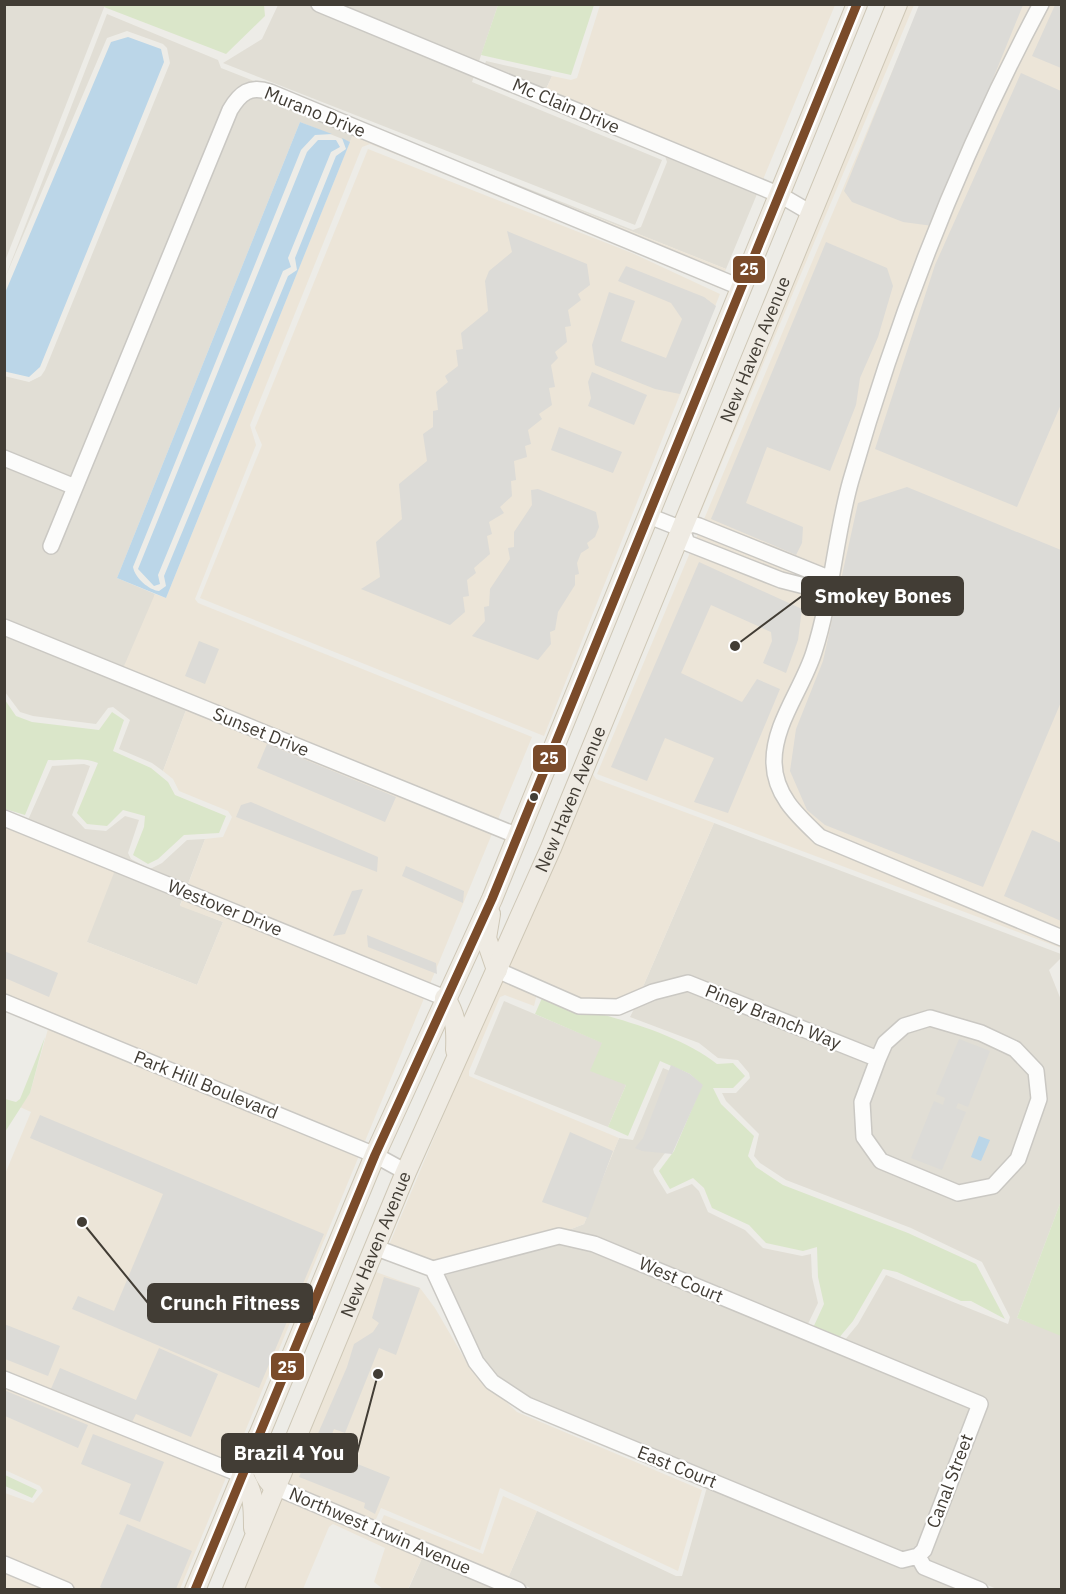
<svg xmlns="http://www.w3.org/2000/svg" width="1066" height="1594" font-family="'IBM Plex Sans',sans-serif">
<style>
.residential{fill:#e1ded5}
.commercial{fill:#ece5d8}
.green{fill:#dae6c9}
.parking{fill:#dcdbd7}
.water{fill:#bbd6e8}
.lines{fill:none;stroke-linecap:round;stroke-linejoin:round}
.minor-casing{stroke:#cac8c3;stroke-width:18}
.major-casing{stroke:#cec7b6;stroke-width:22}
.minor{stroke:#fcfcfb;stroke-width:15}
.major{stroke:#efebe3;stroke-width:20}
.bus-1-casing{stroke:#fff;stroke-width:14}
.bus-1{stroke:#7a4b2a;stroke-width:9}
.bus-dot{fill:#423d35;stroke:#fff;stroke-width:2}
.labels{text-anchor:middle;stroke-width:4.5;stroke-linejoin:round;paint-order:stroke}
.street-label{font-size:18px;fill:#423d35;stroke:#fff}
.leader{fill:none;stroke:#423d35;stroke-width:2}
.callout-dot{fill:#423d35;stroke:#fff;stroke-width:2}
.callout{fill:#423d35;stroke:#423d35;stroke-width:2}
.callout-label{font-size:20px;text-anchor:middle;font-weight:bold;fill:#fff}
.line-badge{stroke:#fff;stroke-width:2}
.badge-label{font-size:16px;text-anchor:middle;font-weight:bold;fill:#fff}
</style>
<rect width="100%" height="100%" fill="#edece7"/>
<path class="residential" d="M5,4L105,5L5,261L4,5Z
M278,5H498L472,82L662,160L635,225L223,63L262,39Z
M107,14L218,60L221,68L633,230L641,227L667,162L665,156L480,79L486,61L552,76L544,93L762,182L726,269L358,122L350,142L300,122L117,578L155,594L153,601L186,710L163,771L152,763L119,749L130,720L113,707L108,708L96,724L33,716L20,712L5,692L4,376L29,382L41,376L45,370L170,63L167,48L163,44L127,31L107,38L5,278Z
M84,764L90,766L72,815L85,829L106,831L125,816L139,820L128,853L131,859L150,869L162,863L187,840L205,839L180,905L223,922L197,985L87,942L28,820L52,766Z
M714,823L1061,954V958L1049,970L1061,1000V1201L1017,1318L1030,1323L1061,1242V1589H997L929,1562L927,1557L989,1401L844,1341L858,1324L886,1275L1008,1324L1010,1317L982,1262L911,1228L786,1180L760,1163L754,1156L759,1134L726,1101L722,1093H736L750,1078L749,1073L738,1060L718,1058L699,1043L630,1017L635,1007L655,998L688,990L870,1062L857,1137L917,1183L999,1190L1043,1071L932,1012L874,1051L690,977L642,989Z
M504,1001L603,1043L626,1085L608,1127L474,1074Z
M931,1025L978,1038L1011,1053L1030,1073L1032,1098L1012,1155L989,1180L958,1186L886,1156L870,1135L869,1104L891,1047L908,1032Z
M663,1068L687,1078L668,1149L653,1169L654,1173L667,1194L692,1184L699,1191L708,1212L745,1230L763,1248L802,1256L811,1254L812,1277L818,1303L807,1326L566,1231L584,1224L619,1138L633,1140Z
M560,1242L592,1250L971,1407L918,1546L914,1551L903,1553L530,1400L496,1378L483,1361L443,1276Z
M707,1487L903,1566L915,1565L964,1589L535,1590L508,1578L537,1511L676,1576H682Z
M423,1556L503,1590H408Z"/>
<path class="commercial" d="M600,5H835L762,182L544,94L552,76L571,80L577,78Z
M906,5H914L698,519L694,518Z
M920,5H1061V948L597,774Z
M358,122L726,269L718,288L634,248L370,144L362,147L250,425L256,445L195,599L198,603L532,737L180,1589H5V1493L33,1503L43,1491L40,1486L5,1470V1174L31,1112L20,1107L30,1093L48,1029L47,1025L5,1007L4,816L119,860L87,942L197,985L223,922L180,906L205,839L223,837L232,817L228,811L179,791L173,779L163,771L186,710L118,680L155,594L166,598Z
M368,149L632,253L720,294L544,736L200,598L262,445L255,428Z
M683,547L685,549L592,773L596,779L714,823L642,989L616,1001L580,1000L506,967Z
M501,978L537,994L534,1006L505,995L500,997L469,1071V1076L619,1138L584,1224L566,1231L433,1262L389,1245Z
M365,1268L420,1288L435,1308L470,1368L517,1412L702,1490L678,1571L500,1488L480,1550L381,1508L372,1528L275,1487Z
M503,1496L537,1511L508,1578L380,1524L384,1515L483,1554Z
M283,1497L423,1556L408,1589H383L374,1582L385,1548L333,1524L329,1527L303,1589L244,1590Z"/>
<path class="green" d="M105,4L264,5L265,16L226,54L104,7Z
M498,5H594L571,75L481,55Z
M5,700L16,716L32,722L99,730L112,712L124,720L113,751L151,768L168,782L175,795L226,816L219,833L184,835L158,859L148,864L133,855L144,827L145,816L123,810L107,826L87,824L77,813L98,763C82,756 65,761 48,760L25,815L5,809Z
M542,998C597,1014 671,1028 717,1064L733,1063L745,1076L733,1088H713L721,1104L754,1136L748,1156L756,1167L783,1185L908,1233L976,1264L1005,1319L971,1301H961L897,1272L883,1269L853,1321L838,1339L812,1330L824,1304L818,1277L817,1247L803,1251L766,1243L749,1225L712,1208L704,1188L693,1178L670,1189L659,1171L674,1151L702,1085L690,1074L660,1061L628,1136L608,1127L626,1085L590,1071L602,1043L535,1014Z
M45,1037L30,1093L5,1132V1099L16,1102L20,1099Z
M1061,1201V1336L1017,1318Z
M5,1475L37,1490L32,1498L5,1486Z"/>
<path class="parking" d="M919,5H1023L933,226L903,222L852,202L844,191Z
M1055,5H1061V68L1032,56Z
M1021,73L1061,91L1062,402L1017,507L875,449L935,265Z
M507,231L587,264L590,285L578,294L581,300L568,310L571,326L565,327L567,342L555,352L558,358L551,365L555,387L549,388L552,405L539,414L542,419L528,430L531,444L525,446L527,457L514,461L516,480L511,481L512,496L500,507L504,513L489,522L492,534L487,536L490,554L474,568L476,573L467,580L469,596L463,597L465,612L450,625L361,589L380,577L376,542L402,519L399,484L427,461L423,434L433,427V411L438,410L436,392L448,382L445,376L458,366L456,350L463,349L461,333L488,311L485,281L489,271L512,252Z
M826,242L887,268L893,286L878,337L860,378L856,405L830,471L767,447L746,503L803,527L802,543L796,555L711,519Z
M626,266L704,297L716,306L680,394L655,389L595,365L592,345L609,292L635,301L621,341L666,358L682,319L671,303L618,281Z
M592,372L647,395L634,425L588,406L591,398L588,382Z
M559,427L622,452L613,473L551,450Z
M907,487L1061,550V702L983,887L825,825L807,810L790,771L796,729L823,661L858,503Z
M538,489L596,512L599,527L595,537L587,543L589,548L581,553L577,563L579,574L575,575V585L558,612L555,630L550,632L551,644L538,660L472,636L485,621L484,607L489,606L490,589L510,559L508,548L514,547V532L532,505L531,490Z
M699,562L802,609L798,640L786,673L763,663L772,641L771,632L711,605L681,673L742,702L757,679L780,689L728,813L694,802L714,758L665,738L647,781L611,767Z
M199,641L219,649L205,684L185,676Z
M267,744L396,797L385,822L257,768Z
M251,802L378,857L377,872L236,817L241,805Z
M1032,830L1061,843V921L1004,896Z
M406,866L464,891L463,903L402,876Z
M363,889L345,934L333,936L352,891Z
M367,935L436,963L437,974L368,947Z
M4,951L58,973L49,997L5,978Z
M959,1039L990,1051L968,1107L958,1103L956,1108L966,1112L942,1170L911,1158L934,1101L943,1105L945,1098L936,1094Z
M671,1065L690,1074L703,1085L672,1154L642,1151L635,1148L643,1138Z
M40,1115L324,1234L259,1388L72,1309L78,1296L114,1311L163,1194L30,1138Z
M570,1132L613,1151L588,1218L542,1202Z
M384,1277L420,1288L396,1355L379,1348L345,1433L334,1429L322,1459L351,1473L355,1463L390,1477L375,1514L364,1508L365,1503L299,1477L347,1367L354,1344L373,1332L379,1323L372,1318Z
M4,1324L60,1346L48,1376L5,1359Z
M159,1348L218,1374L191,1437L136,1414L130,1426L50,1391L60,1368L136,1400Z
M4,1390L88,1425L78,1448L5,1416Z
M93,1434L164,1462L140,1522L119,1514L131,1484L81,1464Z
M127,1524L192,1551L176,1589L106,1590L100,1587Z"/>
<path class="water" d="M128,37L161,49L164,62L40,367L29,377L7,372L4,371L5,293L111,42Z
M300,122L332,134L315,135L301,150L133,567C135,578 149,590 159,591L166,586L164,576L288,276L297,270L295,258L336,156L346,149L342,138L350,142L166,598L117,578Z
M318,140H336L340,147L331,152L288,258L291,267L283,271L158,575L160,584L154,586L138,569L307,152Z
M979,1136L990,1140L981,1161L971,1157Z"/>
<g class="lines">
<defs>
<path id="minor" d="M319,4L780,195L811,213
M1041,4C961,154 898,316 851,480C835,536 832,596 814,652C803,688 773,724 774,763C775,796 798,816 820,837L1062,938
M4,458L75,487
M649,516L682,529L687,543L781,580L828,592
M682,529L692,524L699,526L831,579
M51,546L230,110C240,93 250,85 270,92L742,288
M4,627L518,836
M4,818L445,998
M497,970L579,1006L618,1007L653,992L688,983L878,1059L862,1102L864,1137L881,1161L958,1193L993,1186L1018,1159L1039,1099L1036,1071L1015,1049L981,1033L930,1018L904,1026L885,1043L878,1059
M4,1002L375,1155L406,1172
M374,1247L433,1269L559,1236L594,1244L980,1404L924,1550L918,1556L902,1560L527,1405L492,1382L476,1362L433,1269
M4,1379L242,1475
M275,1487L518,1590
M918,1556L924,1567L980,1590
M4,1564L66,1590"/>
<g id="major">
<path d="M490,914L486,938L497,970"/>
<path d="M445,998C456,1016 457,1029 456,1050"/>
<path d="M258,1437C261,1457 259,1474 275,1487"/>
<path d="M242,1475C254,1493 254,1507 254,1528"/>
<path d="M195,1590L375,1155L492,899L857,4"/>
<path id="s1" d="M233,1590L406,1172L551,848L897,4"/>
</g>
</defs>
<use href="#minor" class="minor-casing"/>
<use href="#major" class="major-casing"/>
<use href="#minor" class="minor"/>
<use href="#major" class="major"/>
<defs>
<path id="bus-1" d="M195,1590L375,1155L492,899L857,4"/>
</defs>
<use href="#bus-1" class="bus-1-casing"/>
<use href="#bus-1" class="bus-1"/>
</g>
<circle class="bus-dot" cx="534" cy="797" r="5"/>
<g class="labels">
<g class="street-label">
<text transform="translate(566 106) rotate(23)" y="6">Mc Clain Drive</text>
<text transform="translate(315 112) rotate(22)" y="6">Murano Drive</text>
<text dy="6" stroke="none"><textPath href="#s1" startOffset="1346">New Haven Avenue</textPath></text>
<text transform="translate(261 732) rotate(22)" y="6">Sunset Drive</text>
<text dy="6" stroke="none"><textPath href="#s1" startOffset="860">New Haven Avenue</textPath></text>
<text transform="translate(225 908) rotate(22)" y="6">Westover Drive</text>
<text transform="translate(773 1017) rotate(22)" y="6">Piney Branch Way</text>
<text transform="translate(206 1085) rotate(22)" y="6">Park Hill Boulevard</text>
<text dy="6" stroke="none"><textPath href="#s1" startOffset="374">New Haven Avenue</textPath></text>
<text transform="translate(681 1280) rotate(23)" y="6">West Court</text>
<text transform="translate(677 1467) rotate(22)" y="6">East Court</text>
<text transform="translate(950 1481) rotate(-69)" y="6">Canal Street</text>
<text transform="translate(380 1531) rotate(23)" y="6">Northwest Irwin Avenue</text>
</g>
</g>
<path class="leader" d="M735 646L802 596M82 1222L148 1303M378 1374L357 1453"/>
<g class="callout-dot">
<circle cx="735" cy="646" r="6"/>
<circle cx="82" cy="1222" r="6"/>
<circle cx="378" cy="1374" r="6"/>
</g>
<g class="callout">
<rect x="802" y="577" width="161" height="38" rx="6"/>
<rect x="148" y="1284" width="164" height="38" rx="6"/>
<rect x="222" y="1434" width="135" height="38" rx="6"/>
</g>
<g class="callout-label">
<text x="883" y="603">Smokey Bones</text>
<text x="230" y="1310">Crunch Fitness</text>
<text x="289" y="1460">Brazil 4 You</text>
</g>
<g class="line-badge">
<rect x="732" y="255" width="34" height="29" rx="6" fill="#7a4b2a"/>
<rect x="532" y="744" width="35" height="29" rx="6" fill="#7a4b2a"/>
<rect x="270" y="1352" width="35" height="29" rx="6" fill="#7a4b2a"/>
</g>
<g class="badge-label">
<text x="749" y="275">25</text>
<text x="549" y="764">25</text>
<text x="287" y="1373">25</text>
</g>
<rect width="1066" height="1594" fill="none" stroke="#423d35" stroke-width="12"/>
</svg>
